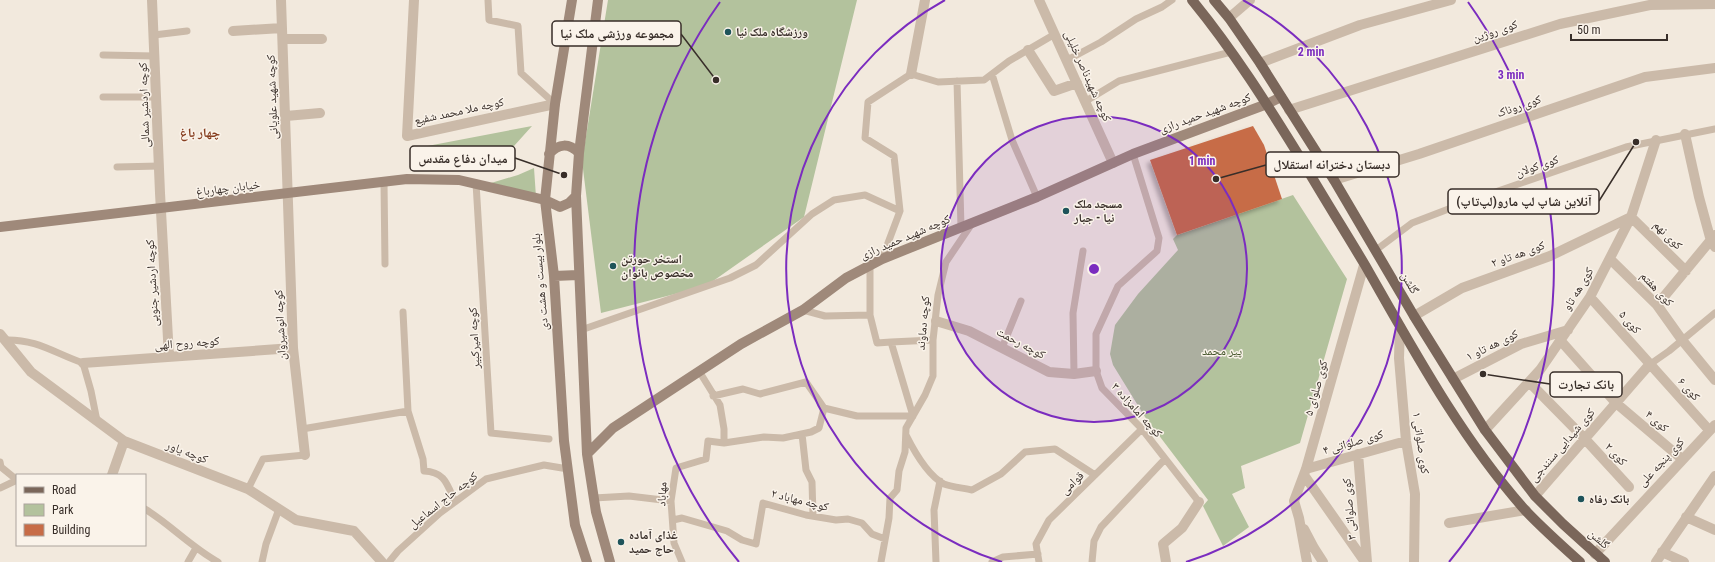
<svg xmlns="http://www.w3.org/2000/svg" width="1715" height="562" font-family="'Roboto Condensed','Noto Naskh Arabic',sans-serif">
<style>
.green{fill:#b3c29d}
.building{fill:#c76c47;filter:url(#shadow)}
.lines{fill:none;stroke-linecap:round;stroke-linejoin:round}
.lane{stroke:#cbbaa9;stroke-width:7}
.street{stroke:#cbbaa9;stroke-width:10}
.secondary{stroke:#9f897a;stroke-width:10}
.primary{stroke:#7a665a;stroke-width:10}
.ring{fill:none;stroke:#7b2cbf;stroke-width:2}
.poi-dot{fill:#1e535a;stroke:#faf3ea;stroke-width:1.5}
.labels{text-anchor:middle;stroke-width:3;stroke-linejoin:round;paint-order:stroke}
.street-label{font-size:12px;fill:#382e29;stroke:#faf3ea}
.poi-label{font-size:12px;font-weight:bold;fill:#382e29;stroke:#faf3ea;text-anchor:start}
.park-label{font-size:12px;fill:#45562c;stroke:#faf3ea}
.neighbourhood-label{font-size:13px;font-weight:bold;fill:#873f21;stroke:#faf3ea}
.centre{fill:#7b2cbf;stroke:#faf3ea;stroke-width:2}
.ring-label{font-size:12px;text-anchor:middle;font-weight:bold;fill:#7b2cbf;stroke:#faf3ea;stroke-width:3;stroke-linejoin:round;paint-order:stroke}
.leader{fill:none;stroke:#382e29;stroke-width:1.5}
.callout-dot{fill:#382e29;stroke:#faf3ea;stroke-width:1.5}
.callout{fill:#faf3ea;stroke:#382e29;stroke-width:1.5}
.callout-label{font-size:13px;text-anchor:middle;font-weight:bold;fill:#382e29}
</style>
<defs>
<filter id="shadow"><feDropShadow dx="-3.5" dy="3.5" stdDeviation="2" flood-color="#0004"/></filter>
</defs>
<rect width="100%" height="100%" fill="#f2e9dd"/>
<path class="green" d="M608,0H857L804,217L706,286L601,313L582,161Z
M532,126L514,146L484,159L458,166L420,165L417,148Z
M534,168L536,197L491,183L518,175Z
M1293,195L1347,279L1300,443L1241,466L1245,488L1232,494L1249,527L1223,546L1203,506L1208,500L1145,417L1113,365L1110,354L1115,325L1138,294L1178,250L1173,239L1177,235Z"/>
<path class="building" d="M1253,126L1264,145L1282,199L1177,235L1150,160Z"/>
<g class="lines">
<path class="lane" d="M488,0L489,20L518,26L521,73L555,104
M154,35L187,31
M103,55L155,56
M1066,58H1071L1101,42L1136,19L1162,7L1172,0
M992,74L1012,140L1037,197
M957,81L961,227
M103,97H156
M1086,101L1119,81L1231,52
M1133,154L1159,238L1157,251L1118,286L1096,334V371L1102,388L1142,429L1199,502
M117,167L159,166
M384,182L385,264
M476,183L491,433L549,439
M1376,250L1412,223L1472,200L1626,147L1715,129
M882,259L900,211L894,156L865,138L868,102L911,74L938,82L984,80L1009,61L1055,34
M403,312L408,411L423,459L424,471C445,472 447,484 455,502
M870,315V265
M581,330L730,278L756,265L812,214L834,200L865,195L900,211
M5,340C37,339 54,353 83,363L91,391L97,421
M891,342L933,340
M1002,348L1021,301
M1649,365L1669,351L1715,313
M699,371L720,405L724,429V443L764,437L783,438L811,432L819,428L824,408
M1074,374L1073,313L1083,251
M713,396L743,389L760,394L806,382L824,408L857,416H913L891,342L877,343L870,315L825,316L803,310
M302,429L408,411
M802,434L806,470L812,482L813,516
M906,435C914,451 927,475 944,484C952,487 963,488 972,490L1001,474L1025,452L1055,449L1095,475
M0,462L1,467L17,480
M0,488L17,480
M248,489L263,459L305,455
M594,498L629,496L671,501
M145,509C171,525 191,547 218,562
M673,520L682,518L727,531L742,540L756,544L763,503L806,515L836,520L848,519L862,523L872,534L885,539
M188,562L196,548
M262,562L266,544L279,509
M389,562L398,551L440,513L486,479L544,465L568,469
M682,562L674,543L671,501L676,468L706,459L708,441L724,443
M881,562L889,518L890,498L897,490L899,471L905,452L906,428L925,395L933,376V340L938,295L946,262L973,222
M936,562L934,510L940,481
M992,562L1003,557L1038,554
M1039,562L1036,544L1049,520L1142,429
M1092,562L1094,541L1101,527L1165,459"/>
<path class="street" d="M152,0L160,193L169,357
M281,0L293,348L305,455
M414,0L407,136L555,104
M1039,0L1113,163
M1229,18L1250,0
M233,31L282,28
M283,39H322
M1028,50L1054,91L1077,83
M1260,63L1360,25L1451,0
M911,74L925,0
M1289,110L1560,24L1650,5L1715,4
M286,116L320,113
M1685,134L1699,197L1711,241L1715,247
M1334,180L1419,154L1645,77L1715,68
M1610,259L1657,305L1682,340L1715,380
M1590,297L1709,430
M1657,305L1715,235
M1414,316L1462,288L1550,256L1631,217L1686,271
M936,321L969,331L1049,372L1074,374L1096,371
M1400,327L1399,358L1406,441L1415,494L1414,562
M0,334L31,372L124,441L248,489L296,520L354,531L382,562
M1560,340L1616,403L1682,459
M83,363L293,348
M1453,379L1521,344L1568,330
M1529,382L1585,439L1629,487
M1485,430L1540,370L1590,297L1631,217L1656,140
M1358,454L1367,562
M1306,469L1406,441
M112,475L124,441
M1304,475L1365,562
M1535,496L1649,365
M1686,517L1715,530
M1449,523L1526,510
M1304,529L1314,548L1323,562
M1662,552L1684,562
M1595,554L1715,425
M1166,562L1163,544L1182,528L1199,502
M1307,562L1299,518L1294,501L1306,469L1364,265
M1656,562L1715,476"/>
<path class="secondary" d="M572,0L555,104L545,200L554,276L564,441L575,525L587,562
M598,0L579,153L576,196L587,454L596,512L610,562
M549,154C559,143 569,143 579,153
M0,227L407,179L459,180L545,200L560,207L569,203L576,196
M554,276L578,275
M587,454L613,428L686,380L741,344L803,310L846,278L882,259L1037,197L1133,154L1267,104L1281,97"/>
<path class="primary" d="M1192,0C1233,50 1267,104 1301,159C1322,195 1344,230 1365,265C1413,349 1461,438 1525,510C1542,528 1561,545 1580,562
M1214,0L1229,18L1260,63L1334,180L1414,316L1485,430L1535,496L1563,524L1605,562"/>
</g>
<circle cx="1094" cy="269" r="153" fill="#7b2cbf" fill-opacity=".12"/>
<g class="ring">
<circle cx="1094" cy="269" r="153"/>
<path d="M1002 562A307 307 0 0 1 945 0M1243 0A307 307 0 0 1 1186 562"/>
<path d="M739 562A460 460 0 0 1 720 2M1468 2A460 460 0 0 1 1449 562"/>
</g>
<g class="poi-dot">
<circle cx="728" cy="32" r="4"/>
<circle cx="1066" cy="211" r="4"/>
<circle cx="613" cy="266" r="4"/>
<circle cx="1581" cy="499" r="4"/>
<circle cx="621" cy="542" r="4"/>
</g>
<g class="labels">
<g class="street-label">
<text transform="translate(1495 31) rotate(-18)" y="4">کوی روژین</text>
<text transform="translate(1088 76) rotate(66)" y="4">کوچه شهیدناصر خلیلی</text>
<text transform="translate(272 97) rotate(-92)" y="4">کوچه شهید علویانی</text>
<text transform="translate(144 105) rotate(-92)" y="4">کوچه اردشیر شمالی</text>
<text transform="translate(1519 106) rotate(-19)" y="4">کوی روناک</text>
<text transform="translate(459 111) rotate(-12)" y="4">کوچه ملا محمد شفیع</text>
<text transform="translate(1205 113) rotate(-20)" y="4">کوچه شهید حمید رازی</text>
<text transform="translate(1537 166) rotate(-19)" y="4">کوی کولان</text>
<text transform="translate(228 188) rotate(-7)" y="4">خیابان چهارباغ</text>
<text transform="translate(1668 235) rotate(45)" y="4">کوی نهم</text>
<text transform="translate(905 237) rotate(-23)" y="4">کوچه شهید حمید رازی</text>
<text transform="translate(1518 254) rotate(-20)" y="4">کوی هه تاو ۲</text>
<text transform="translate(540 282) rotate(-95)" y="4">بلوار بیست و هشت دی</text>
<text transform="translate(152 283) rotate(-93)" y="4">کوچه اردشیر جنوبی</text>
<text transform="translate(1410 283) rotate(60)" y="4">گلشن</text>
<text transform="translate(1578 289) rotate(-59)" y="4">کوی هه تاو</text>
<text transform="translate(1657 289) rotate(47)" y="4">کوی هفتم</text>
<text transform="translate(1630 322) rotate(49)" y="4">کوی ۵</text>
<text transform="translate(923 323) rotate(-85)" y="4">کوچه دماوند</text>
<text transform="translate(280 325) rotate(-93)" y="4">کوچه انوشیروان</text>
<text transform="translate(474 338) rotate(-93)" y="4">کوچه امیرکبیر</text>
<text transform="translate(187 343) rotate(-4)" y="4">کوچه روح الهی</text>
<text transform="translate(1021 343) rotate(28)" y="4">کوچه رحمت</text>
<text transform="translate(1492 345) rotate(-26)" y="4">کوی هه تاو ۱</text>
<text transform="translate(1316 388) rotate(-74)" y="4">کوی صلوای ۵</text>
<text transform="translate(1689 389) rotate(48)" y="4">کوی ۶</text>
<text transform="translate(1137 410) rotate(48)" y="4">کوچه امامزاده ۳</text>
<text transform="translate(1657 421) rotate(41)" y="4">کوی ۴</text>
<text transform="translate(1353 442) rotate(-16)" y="4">کوی صلواتی ۴</text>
<text transform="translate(1421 443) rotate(82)" y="4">کوی صلواتی ۱</text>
<text transform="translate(1562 445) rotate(-49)" y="4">کوی شیدایی سنندجی</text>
<text transform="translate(187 452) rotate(21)" y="4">کوچه یاور</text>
<text transform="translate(1616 454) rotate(47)" y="4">کوی ۲</text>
<text transform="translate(1661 462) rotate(-47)" y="4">کوی پنجه علی</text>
<text transform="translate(1072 483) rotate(-44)" y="4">قوامی</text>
<text transform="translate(662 494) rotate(-87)" y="4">مهاباد</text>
<text transform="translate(443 500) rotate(-38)" y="4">کوچه حاج اسماعیل</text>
<text transform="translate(800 500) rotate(14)" y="4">کوچه مهاباد ۲</text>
<text transform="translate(1349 509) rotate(-95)" y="4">کوی صلواتی ۳</text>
<text transform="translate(1599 539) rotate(41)" y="4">گلشن</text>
</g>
<g class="poi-label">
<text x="736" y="36">ورزشگاه ملک نیا</text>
<text x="1074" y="208">مسجد ملک<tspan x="1074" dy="14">نیا - جبار</tspan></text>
<text x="621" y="263">استخر حورتن<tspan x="621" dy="14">مخصوص بانوان</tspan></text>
<text x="1589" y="503">بانک رفاه</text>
<text x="629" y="539">غذای آماده<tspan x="629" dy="14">حاج حمید</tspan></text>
</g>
<g class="park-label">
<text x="1222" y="355">پیر محمد</text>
</g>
<g class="neighbourhood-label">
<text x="200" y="137">چهار باغ</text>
</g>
</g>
<circle cx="1094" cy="269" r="6" class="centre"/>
<g class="ring-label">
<text x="1311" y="56">2 min</text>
<text x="1511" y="79">3 min</text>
<text x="1202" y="165">1 min</text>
</g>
<path class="leader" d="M716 80L681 34M564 175L515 158M1216 179L1266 165M1636 142L1599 201M1483 374L1550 384"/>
<g class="callout-dot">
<circle cx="716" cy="80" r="4"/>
<circle cx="564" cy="175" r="4"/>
<circle cx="1216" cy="179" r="4"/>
<circle cx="1636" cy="142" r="4"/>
<circle cx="1483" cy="374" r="4"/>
</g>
<g class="callout">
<rect x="552" y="21" width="129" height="25" rx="4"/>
<rect x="410" y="146" width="105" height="25" rx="4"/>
<rect x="1266" y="152" width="133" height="25" rx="4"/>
<rect x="1448" y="189" width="151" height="25" rx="4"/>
<rect x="1550" y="372" width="72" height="25" rx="4"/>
</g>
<g class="callout-label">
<text x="617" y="38">مجموعه ورزشی ملک نیا</text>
<text x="463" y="163">میدان دفاع مقدس</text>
<text x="1332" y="169">دبستان دخترانه استقلال</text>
<text x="1524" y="206">آنلاین شاپ لپ مارو(لپ‌تاپ)</text>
<text x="1586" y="389">بانک تجارت</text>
</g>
<rect x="16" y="474" width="130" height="72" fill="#faf3ea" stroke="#aca49d"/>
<rect x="24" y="487" width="20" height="6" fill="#7a665a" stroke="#aca49d"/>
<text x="52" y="494" font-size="12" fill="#382e29">Road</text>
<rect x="24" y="504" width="20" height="12" fill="#b3c29d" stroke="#aca49d"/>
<text x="52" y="514" font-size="12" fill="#382e29">Park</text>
<rect x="24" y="524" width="20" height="12" fill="#c76c47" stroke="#aca49d"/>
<text x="52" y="534" font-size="12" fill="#382e29">Building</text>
<path d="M1571 34v6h96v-6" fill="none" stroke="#382e29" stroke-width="2"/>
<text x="1577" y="34" font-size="12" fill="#382e29" stroke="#faf3ea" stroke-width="3" paint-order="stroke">50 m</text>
</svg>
